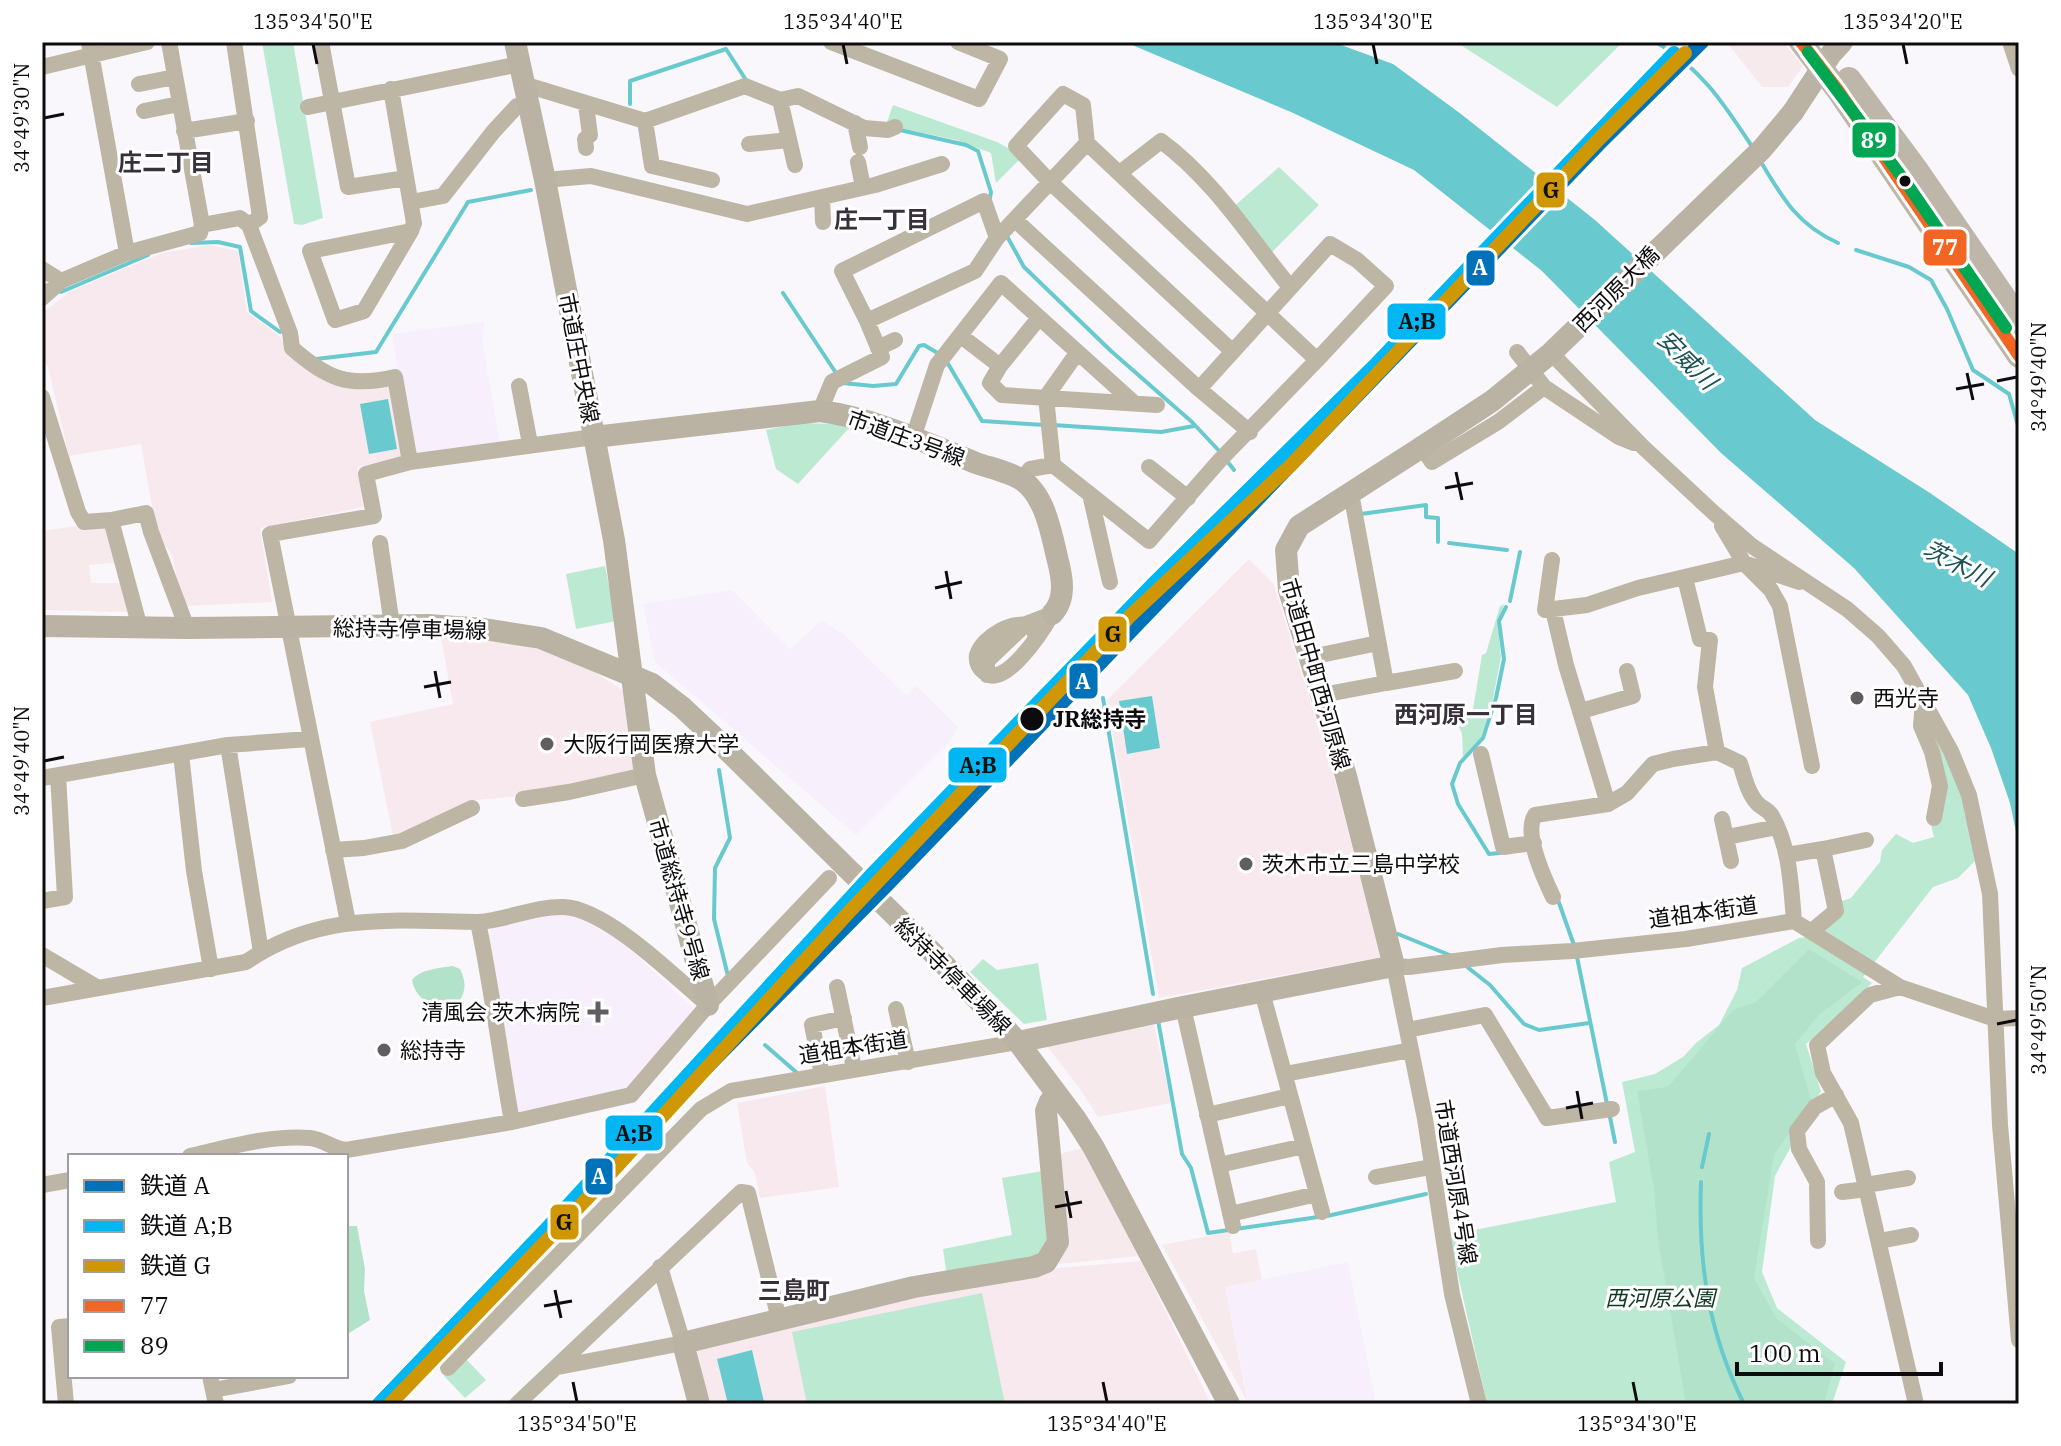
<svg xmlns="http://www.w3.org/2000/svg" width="2061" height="1446" font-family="'IBM Plex Serif','Noto Sans JP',serif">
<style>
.commercial{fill:#f7eaec}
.built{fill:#f8effd}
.education{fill:#f7e9ed}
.green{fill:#bce9d2}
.forest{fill:#b2e3ca}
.water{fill:#68cace}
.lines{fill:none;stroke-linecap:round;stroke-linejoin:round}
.stream{stroke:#68cace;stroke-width:4}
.street{stroke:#bdb6a5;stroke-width:16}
.secondary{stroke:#bab3a3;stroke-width:22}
.primary{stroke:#beb6a8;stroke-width:24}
.secondary-bridge{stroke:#bab3a3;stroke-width:22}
.bus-1-casing{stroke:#fff;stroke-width:18}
.bus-2-casing{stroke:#fff;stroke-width:18}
.bus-1{stroke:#f26522;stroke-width:12}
.bus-2{stroke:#00a651;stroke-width:12}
.rail-1-casing{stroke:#fff;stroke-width:20}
.rail-2-casing{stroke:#fff;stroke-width:20}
.rail-3-casing{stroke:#fff;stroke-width:20}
.rail-1{stroke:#0072ba;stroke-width:14}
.rail-2{stroke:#01b6f3;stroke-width:14}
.rail-3{stroke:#cf9703;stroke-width:14}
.ticks{fill:none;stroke:#0e0b0f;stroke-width:3}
.bus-dot{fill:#0e0b0f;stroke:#fff;stroke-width:3}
.poi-dot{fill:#615e62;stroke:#fff;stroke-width:3}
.labels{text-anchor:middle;stroke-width:6;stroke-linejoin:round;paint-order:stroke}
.street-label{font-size:22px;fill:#0e0b0f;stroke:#fff}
.poi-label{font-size:22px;fill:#0e0b0f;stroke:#fff;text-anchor:start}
.stop-label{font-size:22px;font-weight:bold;fill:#0e0b0f;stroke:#fff;text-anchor:start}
.park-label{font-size:22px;font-style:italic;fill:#103824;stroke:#fff}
.neighbourhood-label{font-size:24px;font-weight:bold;fill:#37303b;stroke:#fff}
.water-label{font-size:24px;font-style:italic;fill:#1a5254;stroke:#fff}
.line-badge{stroke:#fff;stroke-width:3}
.badge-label{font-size:22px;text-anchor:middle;font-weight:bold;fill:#fff}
.pale-badge-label{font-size:22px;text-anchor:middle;font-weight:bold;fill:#111}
.neatline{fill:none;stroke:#0e0b0f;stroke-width:3}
.ticks-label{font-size:20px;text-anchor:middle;fill:#0e0b0f}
</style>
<rect width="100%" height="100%" fill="#faf7fc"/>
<path class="commercial" d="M1730,42H1783L1803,66L1788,87H1762L1728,44Z
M83,525L105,526L114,563L89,565L91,583H121L127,612L42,610V531Z
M1154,1025L1171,1103L1098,1117L1078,1086L1046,1045Z
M1083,1148L1131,1238L1139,1256L1058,1264L1069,1241L1059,1154Z
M1229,1232L1233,1253L1256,1249L1262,1280L1225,1287L1248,1403L1162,1245Z"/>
<path class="built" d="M484,322L482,339L500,444L412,457L392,334Z
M732,590L790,649L822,620L846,636L906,695L917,686L958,727L951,740L856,835L655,662L643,604Z
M570,914L606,927L694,1009L630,1086L619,1093L516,1114L488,939L492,928L523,919Z
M1348,1262L1376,1404H1249L1225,1287Z"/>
<path class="education" d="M210,245L238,251L247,312L278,335L300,361L339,386L389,387L402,457L357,467L363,507L260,528L272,602L183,606L172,554L157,535L141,444L69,456L48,367L42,358V313L71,291L162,253Z
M1249,559L1273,583L1332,770L1381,957L1159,998L1107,700Z
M441,637L498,641L536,648L579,663L623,690L638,773L517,796L477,800L394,841L370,722L453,704Z
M825,1086L839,1187L760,1198L755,1173L747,1163L737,1103Z
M1141,1261L1211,1404H709L697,1350L859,1305L1058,1268Z"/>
<path class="green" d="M262,42H293L323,218L302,225L294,224Z
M1456,42H1623L1557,107Z
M893,105L997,142L1010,149L1020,159L996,183L991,153L956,140L886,125Z
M1279,167L1319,205L1269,255L1231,209Z
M799,423L835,424L849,428L798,484L776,469L766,430Z
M605,566L616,621L576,629L566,574Z
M1504,604L1498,624L1501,657L1492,704L1480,740L1463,757L1462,733L1459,727L1473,709L1482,655L1486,653L1500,606Z
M1927,725L1956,768L1977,859L1958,878L1933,887L1863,977L1872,983L1806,1044L1821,1091L1775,1176L1762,1272L1777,1308L1846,1362L1832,1404H1487L1449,1235L1616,1202L1609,1162L1635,1152L1622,1082L1655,1074L1683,1057L1696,1043L1719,1025L1737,990L1742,968L1799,938L1816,936L1839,902L1851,898L1880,862L1882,850L1896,834L1913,843L1934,837L1931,825L1939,821Z
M983,959L997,970L1038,963L1047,1020L1024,1024L970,972Z
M1043,1171L1050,1234L1042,1258L947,1277L943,1249L1012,1235L1002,1178Z
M982,1293L1005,1404H807L792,1332Z
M465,1358L486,1380L465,1398L444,1376Z"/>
<path class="forest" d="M1809,949L1862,982L1819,1015L1795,1044L1811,1100L1774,1155L1754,1278L1776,1318L1835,1364L1824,1404H1686L1658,1240L1654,1189L1637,1091L1668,1087L1733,1010L1756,1002Z
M453,966L460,969C468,985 465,995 454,1009C436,1010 415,1000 412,980C421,969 439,968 453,966Z
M346,1226H357L365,1269L364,1291L370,1320L346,1335Z"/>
<path class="water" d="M1125,42H1333L1393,64L1461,114L1595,220L1815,420L1930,493L2019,554V637L2016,636L2019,648V846L2010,803L1991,748L1968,695L1854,568L1721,453L1542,271L1414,170L1291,112Z
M388,399L397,449L369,454L360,404Z
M1152,696L1160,748L1127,754L1119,701Z
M752,1350L764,1402L728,1404L717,1359Z"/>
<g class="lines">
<path class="stream" d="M1656,42C1702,69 1724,104 1753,148
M630,104V81L726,49L746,80
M900,130L966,145L978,151L991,192L990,198
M1761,162C1783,199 1798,225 1838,243
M1008,238L1024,267L1111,351L1192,422L1222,454
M191,243L218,242L240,247L251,311L280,332
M1856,250L1909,267L1931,280L1947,309L1973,370L2009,394L2019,429
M61,292L148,255
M783,293L838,376
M316,359L376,352L468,202L531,190
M947,362L982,421L1045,425
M843,383L873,386L896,384L919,346L924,345L941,355
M1053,425L1161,432L1194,426
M1227,461L1234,470
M1361,514L1426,505V517L1438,518V542
M1449,543L1507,550
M1510,601L1520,552
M1103,698L1153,994
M719,770L730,838L715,868L714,919L728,976
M1500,853L1489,854L1458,804L1452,784L1460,763L1483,738L1496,698L1504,659L1499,621L1506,607
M1558,900L1575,948
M1398,934L1452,956
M1577,957L1607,1104
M1466,966L1490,985L1524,1024L1539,1030L1589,1023
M1158,1020L1182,1154L1191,1168L1208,1233L1318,1217
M765,1045L796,1072
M1609,1112L1615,1142
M1702,1167L1709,1134
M1701,1182C1698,1263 1708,1332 1744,1404
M1327,1216L1426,1194"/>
<path class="street" d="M89,42L127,253
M234,42L260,217L249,225
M321,42L348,187L406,178
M831,42L979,99L1000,59L958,42
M2010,42L2019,69
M42,67L147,42
M139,84L175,77
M523,84L645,121L745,86L780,100L798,96L864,128L888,130L895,127
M391,89L414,223L411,231L364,311L335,320L310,251L411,231
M780,100L795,165
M308,107L520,64
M144,111L179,104
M645,121L652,166L712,180
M855,123L860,147
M184,131L247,121
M1087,143L1083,105L1063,94L1016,146L1050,182L1232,351
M749,144L789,140
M586,148L585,139L590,135L586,105
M858,162L863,187
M1121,172L1161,141C1213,179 1250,238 1290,287
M545,180L591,176L747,214L875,185L942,164
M822,197L823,222
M411,202L443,196L493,132L517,106L529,103
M1015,220L1199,389L1330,244L1357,260L1386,286L1317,360
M202,225L240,218L249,225L290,333L292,348C327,379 349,388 395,377L410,462
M42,269L61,281
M42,298L61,281L127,253L200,233L202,225L169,42
M867,321L842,271L984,201L997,238
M961,336L1000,366L1039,318
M878,348L895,340
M1517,352L1544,387L1619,437L1634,443
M1551,353L1643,447L1715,514L1752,546L1847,609L1878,636L1904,666L1951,751L1969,795L1990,894L2000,1125L2019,1340
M1000,366L990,383L1002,395L1157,405
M519,386L530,444
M1199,389L1250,432
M42,397L78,512L84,522L111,520L140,628
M820,411L832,382L882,357L867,321L975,271L997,238L1087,143L1317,360L1220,460L1149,541L1053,465L1030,469L1022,481
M913,438L937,365L1001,283L1134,403
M1422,447L1432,462L1498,422L1544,387
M1053,465L1046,397L1077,353
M1149,467L1188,498
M1090,494L1110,582
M111,520L146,513L151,532L187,628
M1722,526L1744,563L1771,590L1780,606L1812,766
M380,543L392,625
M1552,560L1545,610L1587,605L1638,588L1744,563L1799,582
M1685,578L1700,639L1710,640L1705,687L1717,752
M1553,610L1566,665L1608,804
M1311,657L1378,643
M987,675V661L1026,624L1052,614C1043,630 1004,691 984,672C979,668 976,662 977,655C983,636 1015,618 1033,627L1036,638
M1386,683L1455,671
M1322,695L1386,683L1351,493
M1923,700L1921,726L1932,752L1940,786L1934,818
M1581,711L1633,696L1627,671
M228,745L261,952
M181,754L194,871L211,969
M1481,754L1503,847L1534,843
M42,778L228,745L309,739
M523,799L569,792L645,775
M1722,819L1731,861
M1727,837L1777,827
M1823,849L1866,840
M333,850L364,848L402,841L472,808
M1787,855L1823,849L1836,911L1812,931
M1553,897C1544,878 1523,834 1535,815L1608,804L1627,793L1653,764L1673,759L1717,752L1740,763C1744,776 1748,794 1758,804C1763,809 1768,809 1772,816C1790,847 1791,886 1794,921
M42,901L65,897L58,775
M348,922L270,534L374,516L366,474L410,462L594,437
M478,922C492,989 500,1055 512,1122
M42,955L98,988
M837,987L854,1069
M1900,987L1870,995L1817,1045L1823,1073L1851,1123L1916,1404
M1262,992L1322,1212
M42,998L246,962C320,911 393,921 478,922C507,920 535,906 564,907C607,909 675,977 708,1005
M1183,1007L1233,1226
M896,1009L908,1062
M1407,1030L1485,1015L1547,1118L1612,1109
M1285,1074L1411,1050
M822,1075L812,1025L844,1018
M1207,1115L1290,1096
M190,1156C229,1147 270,1135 310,1138C323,1139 333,1149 346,1150L512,1122L631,1095L708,1005L829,878
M1219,1165L1304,1146
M1376,1177L1431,1167
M42,1185L70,1180
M1866,1185L1908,1178
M1842,1192L1867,1189
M1230,1214L1317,1194
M1818,1241L1817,1182L1799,1149L1797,1131L1815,1107L1836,1095
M1879,1241L1911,1235
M558,1367L683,1343L660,1267
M448,1368L701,1109L731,1091L1018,1042
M210,1376L216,1404
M213,1390L289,1376
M66,1404L59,1327L70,1326
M517,1404L741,1192L748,1193L779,1319
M1479,1404L1452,1294L1425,1119L1394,966L1409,967L1502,955L1572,951L1686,939L1794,921L1900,987L1995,1019L2019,1018"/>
<path class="secondary" d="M515,42L545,180L614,540L645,775L708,1005
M1793,112L1831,54L1842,42
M594,437L820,411C874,418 926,443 976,463C990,468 1010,472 1022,480C1045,496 1051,532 1057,557C1062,576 1067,598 1052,614
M42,626L187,628L428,625L484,629L541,638L652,684L682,707L714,737L936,956L1018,1042L1075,1118L1094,1148L1229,1404
M1018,1042L1183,1007L1394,966L1346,776L1289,590L1286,550L1299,526L1422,447
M699,1404L683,1343L914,1287L1034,1267L1046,1262L1058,1242L1046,1111L1050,1101L1059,1097"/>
<path class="primary" d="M1801,42L1838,90L2019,356
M1849,79L1918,172L2019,319"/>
<path class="secondary-bridge" d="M1422,447L1492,401L1551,353L1762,149L1793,112"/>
<defs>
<path id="bus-1" d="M1801,42L1838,90L2019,356"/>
<path id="bus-2" d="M1808,52L1905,181L2006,328"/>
</defs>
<use href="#bus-1" class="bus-1-casing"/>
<use href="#bus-2" class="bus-2-casing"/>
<use href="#bus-1" class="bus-1"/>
<use href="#bus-2" class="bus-2"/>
<defs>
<path id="rail-1" d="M379,1404L556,1220L888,884L1603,140L1702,42"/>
<path id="rail-2" d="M379,1404L548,1227L874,872L1152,585L1375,365L1674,53"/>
<path id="rail-3" d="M390,1404L598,1187L849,912L1032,719L1131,615L1291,465L1600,138L1685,53"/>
</defs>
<use href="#rail-1" class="rail-1-casing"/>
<use href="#rail-2" class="rail-2-casing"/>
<use href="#rail-3" class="rail-3-casing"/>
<use href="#rail-1" class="rail-1"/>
<use href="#rail-2" class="rail-2"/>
<use href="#rail-3" class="rail-3"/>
</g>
<path class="ticks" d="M313,44L317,64M843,44L847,64M1373,44L1377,64M1903,44L1907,64M44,118L64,114M1967,373L1973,400M1997,381L2017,377M1956,389L1984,384M1456,472L1462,500M1445,488L1473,483M946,571L951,599M935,588L962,582M435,671L440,698M424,687L451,682M44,761L64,757M1997,1024L2017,1020M1577,1091L1582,1119M1566,1108L1593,1103M1066,1191L1071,1218M1055,1207L1082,1202M555,1290L561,1318M544,1306L572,1301M573,1382L577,1402M1103,1382L1107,1402M1633,1382L1637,1402"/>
<g class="bus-dot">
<circle cx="1905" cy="181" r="7"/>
<circle cx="1032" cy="719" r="13"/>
</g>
<g class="poi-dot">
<circle cx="1857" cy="698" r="8"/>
<circle cx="547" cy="744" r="8"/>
<circle cx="1246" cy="864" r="8"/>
<path d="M594 1000h8v8h8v8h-8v8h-8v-8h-8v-8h8z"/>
<circle cx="384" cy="1050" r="8"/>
</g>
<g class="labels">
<g class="street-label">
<text transform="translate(1616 289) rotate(-45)" y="8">西河原大橋</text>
<text transform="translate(579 358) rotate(79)" y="8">市道庄中央線</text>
<text transform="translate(906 438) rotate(20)" y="8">市道庄3号線</text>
<text transform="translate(410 629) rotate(1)" y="8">総持寺停車場線</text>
<text transform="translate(1316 674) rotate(74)" y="8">市道田中町西河原線</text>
<text transform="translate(679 899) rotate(74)" y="8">市道総持寺9号線</text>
<text transform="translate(1703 912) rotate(-8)" y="8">道祖本街道</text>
<text transform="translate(953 976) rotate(45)" y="8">総持寺停車場線</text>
<text transform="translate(853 1047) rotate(-9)" y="8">道祖本街道</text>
<text transform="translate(1456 1182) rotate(81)" y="8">市道西河原4号線</text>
</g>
<g class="poi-label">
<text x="1873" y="706">西光寺</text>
<text x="563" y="752">大阪行岡医療大学</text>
<text x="1262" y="872">茨木市立三島中学校</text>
<text x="580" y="1020" text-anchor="end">清風会 茨木病院</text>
<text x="400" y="1058">総持寺</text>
</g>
<g class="stop-label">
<text x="1053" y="727">JR総持寺</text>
</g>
<g class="park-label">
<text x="1660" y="1306">西河原公園</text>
</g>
<g class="neighbourhood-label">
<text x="166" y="171">庄二丁目</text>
<text x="882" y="228">庄一丁目</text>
<text x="1466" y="723">西河原一丁目</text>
<text x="794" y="1299">三島町</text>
</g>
<g class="water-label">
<text transform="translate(1687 360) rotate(45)" y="8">安威川</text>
<text transform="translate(1957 564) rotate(27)" y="8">茨木川</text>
</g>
</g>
<g class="line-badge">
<rect x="1851" y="121" width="46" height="38" rx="8" fill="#00a651"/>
<rect x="1535" y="171" width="31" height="38" rx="8" fill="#cf9703"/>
<rect x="1922" y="228" width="46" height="39" rx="8" fill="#f26522"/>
<rect x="1465" y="249" width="31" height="38" rx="8" fill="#0072ba"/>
<rect x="1386" y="302" width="61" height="39" rx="8" fill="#01b6f3"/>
<rect x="1097" y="615" width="31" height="38" rx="8" fill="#cf9703"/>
<rect x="1068" y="662" width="31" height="38" rx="8" fill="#0072ba"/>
<rect x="947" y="746" width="61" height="38" rx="8" fill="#01b6f3"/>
<rect x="604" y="1114" width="60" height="38" rx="8" fill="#01b6f3"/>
<rect x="584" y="1157" width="30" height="39" rx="8" fill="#0072ba"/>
<rect x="549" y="1203" width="31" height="38" rx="8" fill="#cf9703"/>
</g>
<g class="badge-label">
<text x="1874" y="148">89</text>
<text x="1945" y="255">77</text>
<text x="1480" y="275">A</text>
<text x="1083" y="689">A</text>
<text x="599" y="1184">A</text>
</g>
<g class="pale-badge-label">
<text x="1551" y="198">G</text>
<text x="1417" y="329">A;B</text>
<text x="1113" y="642">G</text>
<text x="978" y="773">A;B</text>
<text x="634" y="1141">A;B</text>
<text x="564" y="1230">G</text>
</g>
<rect width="2061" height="1446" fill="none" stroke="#ffffff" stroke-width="88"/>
<rect x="68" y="1154" width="280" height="224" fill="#ffffff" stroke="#9f9d9f" stroke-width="2"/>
<rect x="84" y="1180" width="40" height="12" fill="#0072ba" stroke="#9f9d9f" stroke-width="2"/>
<text x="140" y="1194" font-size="24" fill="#0e0b0f">鉄道 A</text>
<rect x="84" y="1220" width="40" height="12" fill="#01b6f3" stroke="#9f9d9f" stroke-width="2"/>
<text x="140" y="1234" font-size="24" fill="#0e0b0f">鉄道 A;B</text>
<rect x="84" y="1260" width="40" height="12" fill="#cf9703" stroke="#9f9d9f" stroke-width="2"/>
<text x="140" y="1274" font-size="24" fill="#0e0b0f">鉄道 G</text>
<rect x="84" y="1300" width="40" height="12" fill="#f26522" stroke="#9f9d9f" stroke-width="2"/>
<text x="140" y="1314" font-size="24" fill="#0e0b0f">77</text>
<rect x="84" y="1340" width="40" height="12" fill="#00a651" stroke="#9f9d9f" stroke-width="2"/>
<text x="140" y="1354" font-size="24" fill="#0e0b0f">89</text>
<path d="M1737 1362v12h204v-12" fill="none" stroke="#0e0b0f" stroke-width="4"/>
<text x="1749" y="1362" font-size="24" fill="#0e0b0f" stroke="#ffffff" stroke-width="6" paint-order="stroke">100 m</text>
<rect x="44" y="44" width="1973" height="1358" class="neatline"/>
<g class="ticks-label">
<text x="313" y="29">135°34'50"E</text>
<text x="843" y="29">135°34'40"E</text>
<text x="1373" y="29">135°34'30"E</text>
<text x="1903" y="29">135°34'20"E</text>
<text transform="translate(22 118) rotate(-90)" y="7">34°49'30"N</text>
<text transform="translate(2039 377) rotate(-90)" y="7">34°49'40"N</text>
<text transform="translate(22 761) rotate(-90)" y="7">34°49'40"N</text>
<text transform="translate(2039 1020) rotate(-90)" y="7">34°49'50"N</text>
<text x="577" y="1431">135°34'50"E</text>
<text x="1107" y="1431">135°34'40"E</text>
<text x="1637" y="1431">135°34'30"E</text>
</g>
</svg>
